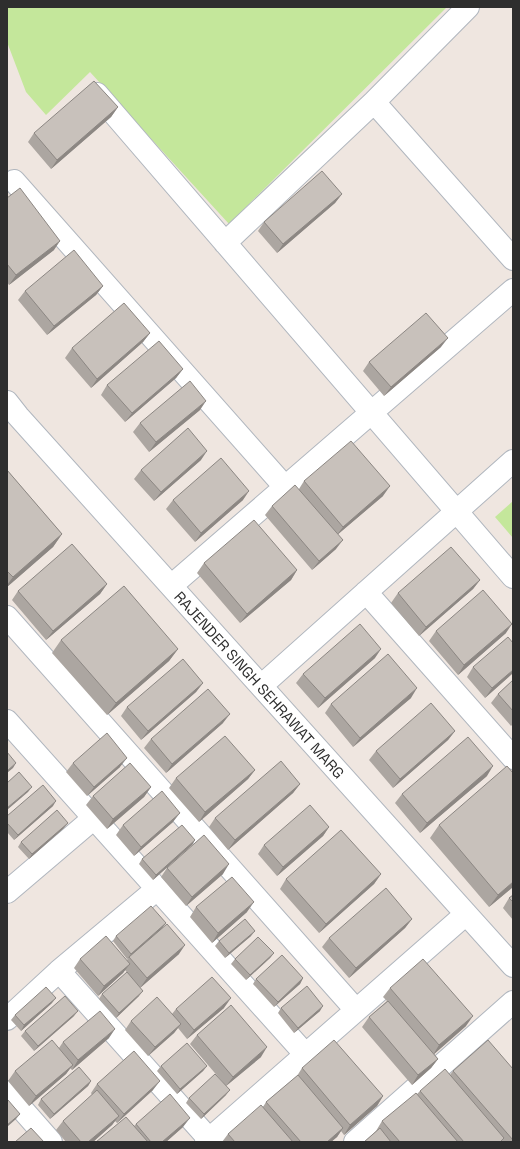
<svg xmlns="http://www.w3.org/2000/svg" width="520" height="1149" font-family="'Space Grotesk',sans-serif">
<style>
.green{fill:#c4e79b}
.lines{fill:none;stroke-linecap:round;stroke-linejoin:round}
.minor-casing{stroke:#b0b6be;stroke-width:24}
.minor{stroke:#fff;stroke-width:22}
.wall{fill:#aca6a1}
.shaded-wall{fill:#8c8783}
.building{fill:#c8c1bb;stroke:#8c8783}
.labels{text-anchor:middle;stroke-width:3.5;stroke-linejoin:round;paint-order:stroke}
.street-label{font-size:15px;fill:#2e2e2e;stroke:#fff}
</style>
<rect width="100%" height="100%" fill="#efe6e0"/>
<path class="green" d="M7,7H447L229,224L90,72L46,115L26,92L7,42Z
M513,501V538L495,517Z"/>
<g class="lines">
<defs>
<path id="minor" d="M97,94L513,577
M374,102L513,259
M14,181L285,487
M225,243L374,102L468,7
M7,402L18,416L513,966
M171,586L513,290
M366,592L513,758
M7,617L356,1010
M261,686L513,461
M7,721L306,1055
M7,892L94,818
M59,971L209,1139
M7,1019L59,971L157,889
M7,1092L51,1142
M206,1142L466,914
M355,1142L513,1002"/>
</defs>
<use href="#minor" class="minor-casing"/>
<use href="#minor" class="minor"/>
</g>
<path class="wall" d="M118,107L111,117L51,169L28,142L34,133Z
M342,194L335,203L277,253L258,231L264,222Z
M7,198L54,250L9,285L7,282Z
M103,286L96,295L47,335L18,300L25,291Z
M150,333L143,342L91,388L65,358L72,348Z
M441,347L384,396L363,371L369,362Z
M183,369L176,378L125,422L101,395L107,385Z
M200,410L149,452L133,432L140,423Z
M201,460L154,501L134,479L141,470Z
M7,470L62,534L53,547L7,587Z
M304,481L383,496L338,534L336,549L312,570L265,515L272,506L299,489Z
M173,500H243L195,542L166,509Z
M204,563L297,570L291,580L240,623L197,573Z
M480,580L473,589L419,636L391,603L398,593Z
M107,584L100,594L46,640L12,600L18,591Z
M436,631L506,633L458,675L429,641Z
M61,640L178,649L169,661L107,715L52,653Z
M375,658L318,708L296,683L303,674Z
M473,667L513,673L485,698L467,677Z
M513,680V724L511,726L491,703L498,694Z
M203,683L196,692L141,740L121,716L127,707Z
M411,698L353,747L325,713L331,704Z
M223,723L166,773L144,748L151,739Z
M455,731L448,740L393,788L369,760L376,751Z
M73,763L120,767L87,796L66,772Z
M255,770L248,779L199,822L169,788L176,778Z
M487,776L420,833L395,803L402,794Z
M300,784L293,793L228,850L209,827L215,818Z
M151,787L144,797L107,829L86,805L93,796Z
M53,806L14,840L7,832V816Z
M173,822L134,856L116,835L123,825Z
M439,825L513,887L489,907L430,838Z
M329,827L323,836L277,876L258,854L264,845Z
M64,828L29,859L18,847L21,842Z
M195,840L192,845L153,880L139,864L142,859Z
M167,868L223,874L186,906L161,877Z
M381,874L374,884L319,933L280,889L286,879Z
M513,895V920L503,908L509,898Z
M196,907L247,912L212,943L190,917Z
M412,919L405,928L349,978L322,947L329,938Z
M166,923L163,927L179,954L140,988L125,970L123,973L98,996L74,968L80,959L127,960L129,957L133,954L127,959L113,941L116,936Z
M251,936L225,958L215,946L219,941Z
M274,953L270,958L246,980L231,964L235,959Z
M303,978L300,984L274,1007L253,984L256,979Z
M390,988L466,1026L434,1054L438,1059L431,1068L412,1085L362,1027L369,1017L387,1001L383,997Z
M102,994L139,996L116,1018L99,999Z
M52,1003L21,1031L11,1020L15,1015Z
M224,1008L187,1039L178,1028L174,1033L148,1056L125,1030L131,1021L172,1014L176,1009Z
M281,1008L320,1011L294,1033L278,1013Z
M74,1016L34,1051L21,1036L25,1031Z
M197,1035L261,1057L226,1086L190,1044Z
M109,1038L72,1070L70,1068L66,1074L29,1106L8,1081L15,1071L59,1048L63,1042Z
M161,1066H207L203,1071L177,1094L157,1071Z
M302,1068L383,1096L377,1106L344,1135L341,1131L337,1137L331,1142H222L228,1134L263,1107L266,1102L297,1076Z
M513,1069V1142H364L376,1131L382,1121L417,1094L420,1091L450,1075L453,1071Z
M91,1081L88,1086L50,1119L38,1105L41,1099Z
M97,1084L153,1090L117,1123L115,1121L112,1125L93,1142H66L56,1130L63,1121L92,1095L91,1093Z
M226,1095L201,1119L186,1103L189,1098Z
M136,1124L183,1127L166,1142H96L134,1126Z"/>
<path class="shaded-wall" d="M118,107L111,117L51,169L57,160Z
M342,194L335,203L277,253L283,244Z
M60,241L54,250L9,285L16,275Z
M103,286L96,295L47,335L54,326Z
M150,333L143,342L91,388L97,379Z
M448,338L441,347L384,396L391,387Z
M183,369L176,378L125,422L132,413Z
M206,401L200,410L149,452L156,442Z
M207,451L201,460L154,501L161,492Z
M390,486L383,496L336,536L343,527Z
M249,491L243,500L195,542L201,533Z
M62,534L53,547L7,587V585L13,577Z
M343,540L336,549L312,570L319,561Z
M297,570L291,580L240,623L247,614Z
M480,580L473,589L419,636L426,627Z
M107,584L100,594L46,640L53,631Z
M512,624L506,633L458,675L464,665Z
M178,649L169,661L107,715L116,703Z
M381,649L375,658L318,708L325,698Z
M513,670V673L485,698L492,688Z
M203,683L196,692L141,740L148,731Z
M417,688L411,698L353,747L360,738Z
M230,714L223,723L166,773L172,764Z
M455,731L448,740L393,788L400,779Z
M127,758L120,767L87,796L94,787Z
M16,763L13,768L7,773V771Z
M493,766L487,776L420,833L427,823Z
M255,770L248,779L199,822L205,812Z
M300,784L293,793L228,850L235,840Z
M32,787L28,792L7,810V808Z
M151,787L144,797L107,829L113,819Z
M56,801L53,806L14,840L18,835Z
M180,813L173,822L134,856L141,847Z
M68,823L64,828L29,859L32,854Z
M329,827L323,836L277,876L283,867Z
M195,840L192,845L153,880L156,875Z
M229,864L223,874L186,906L192,897Z
M381,874L374,884L319,933L326,924Z
M513,882V887L489,907L498,895Z
M254,902L247,912L212,943L218,933Z
M412,919L405,928L349,978L356,968Z
M166,923L162,928L127,959L131,954Z
M255,931L251,936L225,958L229,953Z
M185,945L179,954L140,988L147,978Z
M274,953L270,958L246,980L250,975Z
M130,964L123,973L98,996L104,986Z
M303,978L300,984L274,1007L278,1002Z
M143,991L139,996L116,1018L119,1013Z
M56,998L52,1003L21,1031L24,1025Z
M231,998L224,1008L187,1039L194,1030Z
M323,1006L320,1011L294,1033L298,1028Z
M78,1011L74,1016L34,1051L38,1046Z
M473,1016L466,1026L433,1055L439,1045Z
M181,1024L174,1033L148,1056L155,1047Z
M115,1029L109,1038L72,1070L78,1060Z
M267,1047L261,1057L226,1086L233,1077Z
M438,1059L431,1068L412,1085L418,1075Z
M73,1065L66,1074L29,1106L36,1096Z
M207,1066L203,1071L177,1094L180,1089Z
M91,1081L88,1086L50,1119L54,1114Z
M160,1081L153,1090L117,1123L124,1114Z
M230,1090L226,1095L201,1119L204,1114Z
M383,1096L377,1106L344,1135L350,1125Z
M20,1114L16,1119L7,1127V1125Z
M119,1116L112,1125L93,1142H88Z
M190,1118L183,1127L166,1142H162Z
M343,1128L337,1137L331,1142H327Z"/>
<path class="building" d="M94,81L118,107L57,160L34,133Z
M322,171L342,194L283,244L264,222Z
M20,188L60,241L16,275L7,264V198Z
M74,250L103,286L54,326L25,291Z
M124,303L150,333L97,379L72,348Z
M426,313L448,338L391,387L369,362Z
M159,341L183,369L132,413L107,385Z
M190,381L206,401L156,442L140,423Z
M188,428L207,451L161,492L141,470Z
M351,441L390,486L343,527L304,481Z
M221,458L249,491L201,533L173,500Z
M7,470L62,534L13,577L7,571Z
M295,485L343,540L319,561L272,506Z
M254,520L297,570L247,614L204,563Z
M72,544L107,584L53,631L18,591Z
M451,547L480,580L426,627L398,593Z
M124,586L178,649L116,703L61,640Z
M483,590L512,624L464,665L436,631Z
M360,624L381,649L325,698L303,674Z
M508,637L513,643V670L492,688L473,667Z
M388,654L417,688L360,738L331,704Z
M183,659L203,683L148,731L127,707Z
M513,680V711L498,694Z
M208,689L230,714L172,764L151,739Z
M431,703L455,731L400,779L376,751Z
M107,733L127,758L94,787L73,763Z
M225,736L255,770L205,812L176,778Z
M468,737L493,766L427,823L402,794Z
M7,752L16,763L7,771Z
M281,761L300,784L235,840L215,818Z
M130,763L151,787L113,819L93,796Z
M507,766L513,773V882L498,895L439,825Z
M19,772L32,787L7,808V783Z
M43,785L56,801L18,835L7,823V816Z
M162,791L180,813L141,847L123,825Z
M310,805L329,827L283,867L264,845Z
M57,810L68,823L32,854L21,842Z
M182,825L195,840L156,875L142,859Z
M341,830L381,874L326,924L286,879Z
M204,835L229,864L192,897L167,868Z
M232,877L254,902L218,933L196,907Z
M386,888L412,919L356,968L329,938Z
M513,895V902L509,898Z
M151,906L166,923L131,954L116,936Z
M245,919L255,931L229,953L219,941Z
M167,924L185,945L147,978L129,957Z
M106,936L130,964L104,986L80,959Z
M258,937L274,953L250,975L235,959Z
M282,955L303,978L278,1002L256,979Z
M423,959L473,1016L439,1045L390,988Z
M127,972L143,991L119,1013L102,994Z
M212,977L231,998L194,1030L176,1009Z
M307,986L323,1006L298,1028L281,1008Z
M46,987L56,998L24,1025L15,1015Z
M65,996L78,1011L38,1046L25,1031Z
M157,997L181,1024L155,1047L131,1021Z
M388,1001L438,1059L418,1075L369,1017Z
M231,1005L267,1047L233,1077L197,1035Z
M100,1011L115,1029L78,1060L63,1042Z
M52,1040L73,1065L36,1096L15,1071Z
M334,1040L383,1096L350,1125L302,1068Z
M488,1040L513,1069V1140L453,1071Z
M187,1043L207,1066L180,1089L161,1066Z
M134,1051L160,1081L124,1114L97,1084Z
M79,1067L91,1081L54,1114L41,1099Z
M445,1069L504,1138L500,1142H464L420,1091Z
M215,1074L230,1090L204,1114L189,1098Z
M298,1075L343,1128L327,1142H301L266,1102Z
M97,1090L119,1116L88,1142H81L63,1121Z
M416,1093L458,1142H400L382,1121Z
M170,1094L190,1118L162,1142H151L136,1124Z
M8,1100L20,1114L7,1125V1101Z
M261,1105L293,1142H235L228,1134Z
M126,1117L148,1142H96Z
M31,1128L44,1142H15Z
M380,1128L391,1142H364Z"/>
<g class="labels">
<g class="street-label">
<text transform="translate(259 685) rotate(48)" y="5">RAJENDER SINGH SEHRAWAT MARG</text>
</g>
</g>
<rect width="520" height="1149" fill="none" stroke="#2e2e2e" stroke-width="16"/>
</svg>
